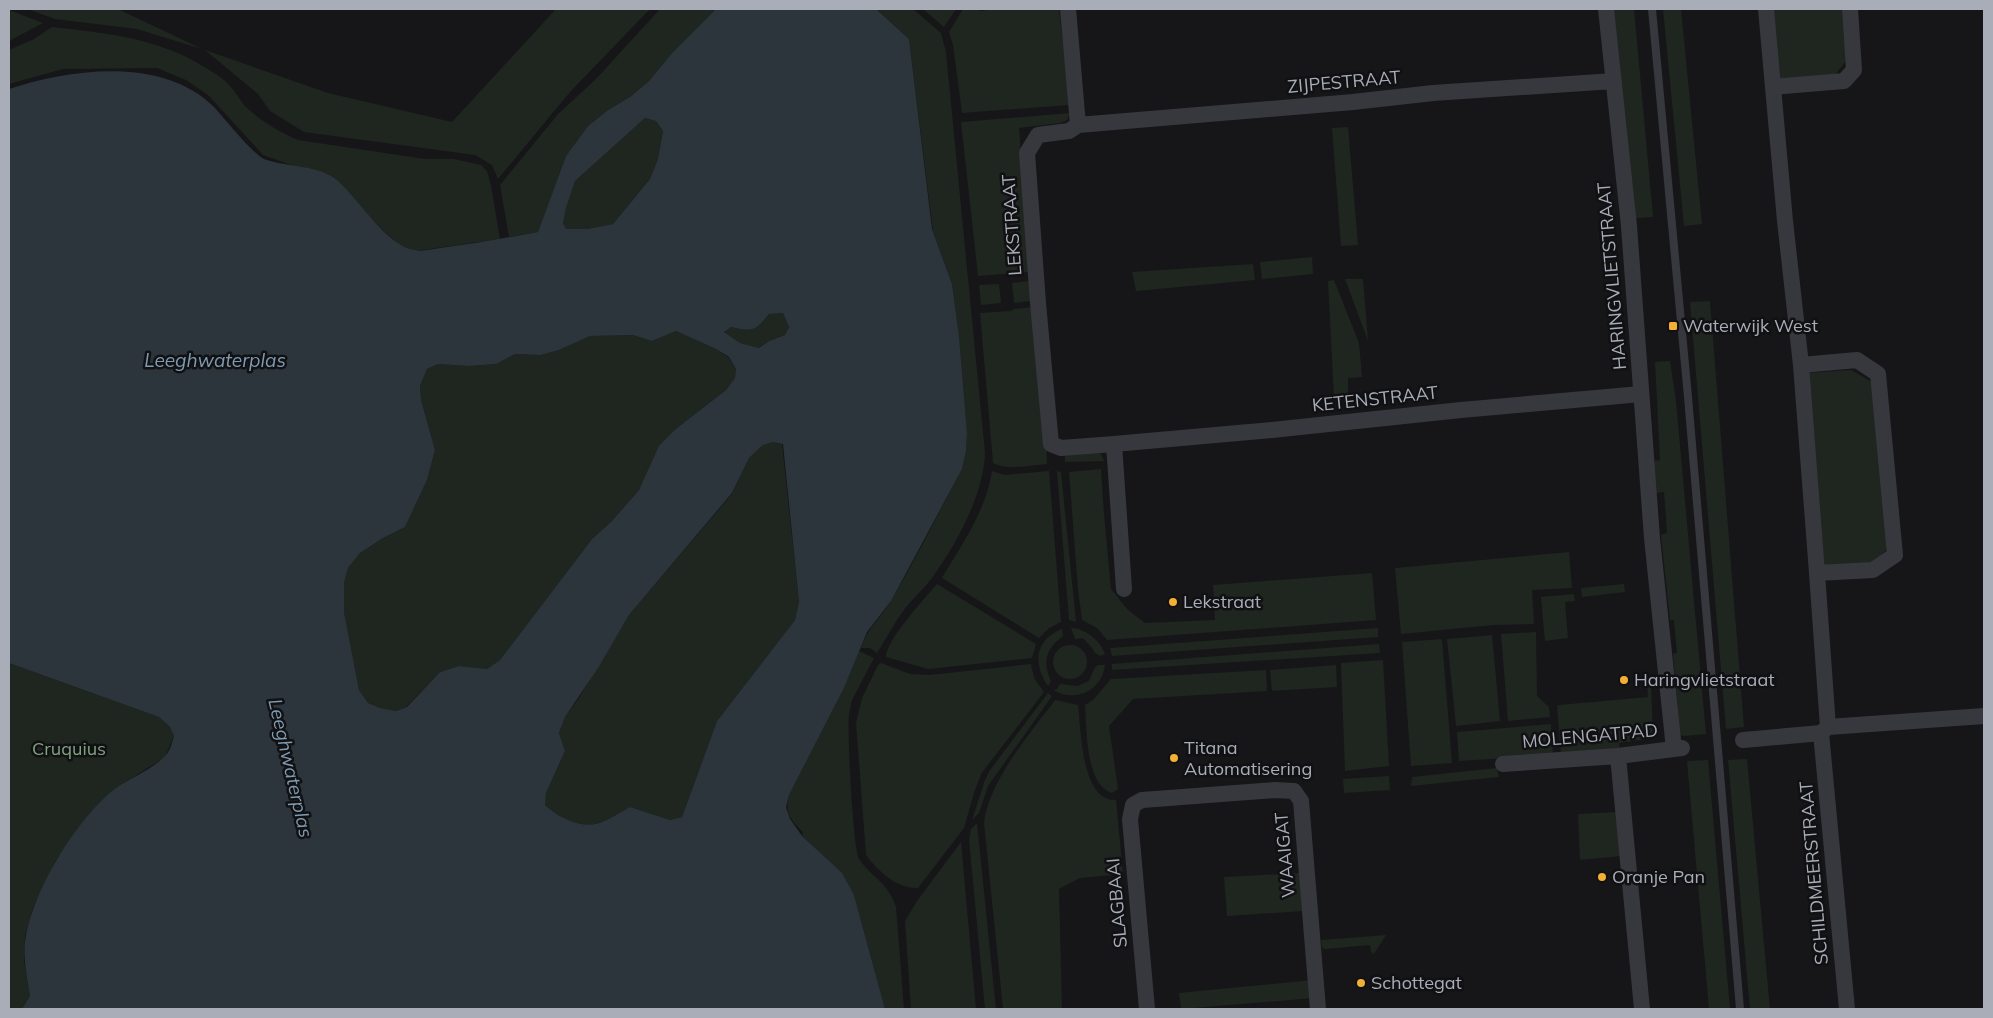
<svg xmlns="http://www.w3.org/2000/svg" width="1993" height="1018" font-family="Mulish,sans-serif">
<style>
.green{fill:#1e261f}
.water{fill:#2c353c;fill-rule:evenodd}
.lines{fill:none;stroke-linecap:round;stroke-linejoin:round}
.service{stroke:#37383d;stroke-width:8}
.minor{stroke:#37383d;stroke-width:16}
.poi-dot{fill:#f2b134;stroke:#111113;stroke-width:2}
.labels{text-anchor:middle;stroke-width:5;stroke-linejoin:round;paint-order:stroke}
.street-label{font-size:18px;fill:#a8adb8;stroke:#111113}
.poi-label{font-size:18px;fill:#a8adb8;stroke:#111113;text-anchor:start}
.park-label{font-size:18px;fill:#7fa381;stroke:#111113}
.water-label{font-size:19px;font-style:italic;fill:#7f9bb3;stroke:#111113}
</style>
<rect width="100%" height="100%" fill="#161618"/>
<path class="green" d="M27,9H118L202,49L137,29L55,19Z
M556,9H650L570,92L498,179L492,165L475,155L304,132L270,111L258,94L205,50L328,93L452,122Z
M660,9H716L673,52L649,81L630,97L608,110L588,126L566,156L538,232L509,237L500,185L558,114L596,79Z
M876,9H913L941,33L946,52L985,453C984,494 956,545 932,578C923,590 912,599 904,610C894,623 886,639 877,653L870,648H861C867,628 882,617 892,599C917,557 939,512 962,469L966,451L967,433L959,336L952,284L933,231L909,39Z
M923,9H956L944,27Z
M963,9H979L980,11L995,9H1059L1070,105L962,113L953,45L949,32Z
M1606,9H1634L1653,217L1625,219Z
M1663,9H1681L1702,224L1684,226Z
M1772,9H1842L1846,61L1833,77L1779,80Z
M9,10L43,23L9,41Z
M52,27C106,33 159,38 206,68C212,72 220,76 225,81C233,88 238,97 244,105C259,120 279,132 298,140L425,159H454L481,165L487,171L491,185L500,239L415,251L398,244L319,171L291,165L263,155L208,95L186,80L157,68L63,69L9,84V50L34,39Z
M1070,113L1067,120L1060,123L1019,128L1029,272L978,276L961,122Z
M645,118L656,121L663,131L658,159L650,179L613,224L587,229H565L563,223L566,208L575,181Z
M1348,127L1358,245L1341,246L1332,128Z
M1312,257L1313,274L1262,279L1260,262Z
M1253,264L1255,280L1136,291L1132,272Z
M1345,279H1363L1368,341Z
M1334,280L1359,343L1362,377L1348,378V398H1334L1328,281Z
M1029,281L1031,301L1014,303L1012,283Z
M999,284L1001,303L981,305L979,285Z
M1710,301L1744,727L1726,729L1690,302Z
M1035,307L1046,425L1047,464C1031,465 1008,471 993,463L980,313L1011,311L1014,309Z
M783,313L789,327L785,335L769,341L759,348L740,343L724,332L731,327C753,332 755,331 769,314Z
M676,331L716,349L729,358L736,369L735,378L726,390L677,428L639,490L611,522L592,539L500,660L487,669L459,666L440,672L406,707L396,711L380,708L368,703L359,690L344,612V583L348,568L360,553L383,538L405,527L427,480L435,450L421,400L420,386L427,369L438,364L469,366L496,364L515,354L541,355L559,350L590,336L633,335L652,341Z
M1670,361L1676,401L1706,734L1684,736L1680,735L1673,654L1677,653L1674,620H1670L1661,535L1667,533L1664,492L1656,493L1653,461L1660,460L1655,362Z
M1851,370L1872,382L1887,549L1871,566L1824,568L1808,373Z
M773,442L782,444L799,602L795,620L717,721L682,817L670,820L630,807C620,812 612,818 602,822C583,830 559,818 545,805L546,793L565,751L559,733L565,717L579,698L629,615L732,494L749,458L763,445Z
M1095,451L1101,454L1104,461L1065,462V454Z
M1101,469L1104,514L1111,589L1128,610L1145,623L1215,620L1213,585L1372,573L1376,620L1107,640L1097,628L1082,620L1078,589L1069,472Z
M992,471L1005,475L1049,471L1061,622L1049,628L1039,638L942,578C962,544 986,511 992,471Z
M1057,471L1061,472L1076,622L1069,620Z
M1569,552L1572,588L1532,590L1534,624L1494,625L1401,634L1395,568Z
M937,584L1036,644L1032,658L928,669L886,657C886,640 925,598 937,584Z
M1624,584L1625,592L1582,597L1581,588Z
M1574,594L1575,601L1565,602L1568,638L1545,641L1541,597Z
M1071,628C1086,629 1100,640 1105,654L1100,656L1094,652L1093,649L1083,638L1075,639Z
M1378,628V637L1112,656L1110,648Z
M1062,629L1063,636C1046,649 1042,661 1051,681L1048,686C1033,664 1034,640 1062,629Z
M1536,632L1537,696L1549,707L1550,717L1508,721L1501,634Z
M1492,635L1500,721L1456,726L1447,639Z
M1442,639L1452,763L1411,766L1402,642Z
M1379,644L1380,653L1112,670V664Z
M1053 662a17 17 0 1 1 34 0a17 17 0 1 1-34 0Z
M859,651L874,658L852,700L849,714C847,732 853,848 859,859C871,877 889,883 896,907L904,1009H885L854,895L820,853L802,836L803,832C790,819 785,814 789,795L844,688Z
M1383,660L1389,766L1345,771L1341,663Z
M9,663L159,717L170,727L174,736L165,757L115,789L78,828L55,862L33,908L25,936L24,961L30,996L22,1009H9Z
M881,663L910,674L929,675L1031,664L1034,678L1044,692L981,774L974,793L964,828L918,888C897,889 878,871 866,855L856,723L862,698L878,665Z
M1098,665H1105C1102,691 1075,703 1053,690L1057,689L1060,684L1077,686L1089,681L1094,669Z
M1336,665L1337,687L1272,691L1270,670Z
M1266,670L1267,691L1133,699L1109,726L1118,789L1112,793C1085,785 1087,729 1085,705L1094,699L1111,679Z
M1647,683L1651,684L1653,738L1619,743L1620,749L1561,754L1557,706L1559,705L1648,697Z
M1048,693L1052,696L988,786L979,813L972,820L985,780L990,770Z
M1055,700L1078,705C1081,728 1081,802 1116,800L1123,874L1080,878L1059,889L1062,1009H1003L984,823C989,780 1030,734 1055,700Z
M1551,724L1553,755L1459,761L1457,732Z
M1747,759L1770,1009H1750L1728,760Z
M1708,760L1730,1009H1709L1687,761Z
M1497,768L1499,777L1411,786L1412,777Z
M1389,776L1390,790L1344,793L1343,779Z
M1617,812L1621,856L1580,860L1578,814Z
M977,823L996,1009H985L969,840L971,829Z
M961,842L976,1009H911L905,921L917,901Z
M1302,873L1304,911L1227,916L1224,877Z
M1386,935L1374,954L1371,952L1370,945L1325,949L1322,948L1321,940Z
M1314,980V998L1181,1009L1179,993Z"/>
<path class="water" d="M716,9H876L909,39L932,229L952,284L959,336L967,433L966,451L962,469L891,601L867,632L844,688L789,795L786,807L790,819L802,836L842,873L854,895L885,1009H22L30,996C27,976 22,956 26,935C35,887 77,818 116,788C131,778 152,769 164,757C170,752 172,743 174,736L170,727L159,717L9,663V89C71,69 162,56 214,107C224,118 253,154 264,159C288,168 320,164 339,182C361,202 385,244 414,250C422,252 432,249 440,248C473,244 505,238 538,232L566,156L588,126L608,110L630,97L649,81L673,52ZM645,118L656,121L663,131L658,159L650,179L613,224L587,229H566L563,223L566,208L575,181ZM783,313L789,327L785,335L769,341L759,348L740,343L724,332L731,327C753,332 755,331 769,314ZM676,331L716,349L729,357L736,369L735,378L726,390L677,428L659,446L639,490L611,522L592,539L500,660L487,669L459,666L440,672L407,707L396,711L380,708L368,703L359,690L344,612V583L348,568L360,553L383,538L405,527L427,480L435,450L421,400L420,386L427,369L438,364L469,366L496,364L515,354L541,355L559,350L590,336L633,335L652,341ZM773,442L783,444L799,602L795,620L717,721L682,817L670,820L630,807C620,812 612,818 602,822C583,830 559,818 545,805L546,793L565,751L559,733L565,717L598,668L629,615L732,493L749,458L763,445Z"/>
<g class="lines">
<path class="service" d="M1652,9L1688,397L1740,1009"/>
<path class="minor" d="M1068,9L1078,125L1069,131L1038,135L1027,153L1038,303L1051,444L1061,448L1114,444L1124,589
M1606,9L1629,226L1652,538L1674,749
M1766,9L1785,221L1801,365
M1773,87L1844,81L1854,70L1850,9
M1078,125L1353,102L1433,93L1614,81
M1114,444L1272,430L1461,410L1641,394
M1817,573L1801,365L1857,360L1878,374L1895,555L1873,570L1817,573L1828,727
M1821,733L1847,1009
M1743,740L1821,733L1828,727L1984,716
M1618,756L1642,1009
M1503,764L1618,756L1682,748
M1147,1009L1130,819L1133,805L1142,800L1275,790L1294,791L1301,801L1318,1009"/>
</g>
<g class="poi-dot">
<rect x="1668" y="321" width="10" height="10" rx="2.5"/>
<circle cx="1173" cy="602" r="5"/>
<circle cx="1624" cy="680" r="5"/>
<circle cx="1174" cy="758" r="5"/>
<circle cx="1602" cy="877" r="5"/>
<circle cx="1361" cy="983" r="5"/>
</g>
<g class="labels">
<g class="street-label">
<text transform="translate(1344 82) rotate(-5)" y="6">ZIJPESTRAAT</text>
<text transform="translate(1012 225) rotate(-94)" y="6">LEKSTRAAT</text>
<text transform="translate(1612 276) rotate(-95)" y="6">HARINGVLIETSTRAAT</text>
<text transform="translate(1375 399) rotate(-6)" y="6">KETENSTRAAT</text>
<text transform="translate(1590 736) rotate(-5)" y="6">MOLENGATPAD</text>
<text transform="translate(1285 855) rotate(-95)" y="6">WAAIGAT</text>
<text transform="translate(1814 873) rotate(-95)" y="6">SCHILDMEERSTRAAT</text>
<text transform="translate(1117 903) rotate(-95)" y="6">SLAGBAAI</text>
</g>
<g class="poi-label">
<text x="1683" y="332">Waterwijk West</text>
<text x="1183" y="608">Lekstraat</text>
<text x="1634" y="686">Haringvlietstraat</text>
<text x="1184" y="754">Titana<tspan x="1184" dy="21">Automatisering</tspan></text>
<text x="1612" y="883">Oranje Pan</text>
<text x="1371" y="989">Schottegat</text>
</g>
<g class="park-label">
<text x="69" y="755">Cruquius</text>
</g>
<g class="water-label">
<text x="215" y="367">Leeghwaterplas</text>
<text transform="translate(291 768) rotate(77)" y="7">Leeghwaterplas</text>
</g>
</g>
<rect width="1993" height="1018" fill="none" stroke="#a8adb8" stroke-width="20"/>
</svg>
